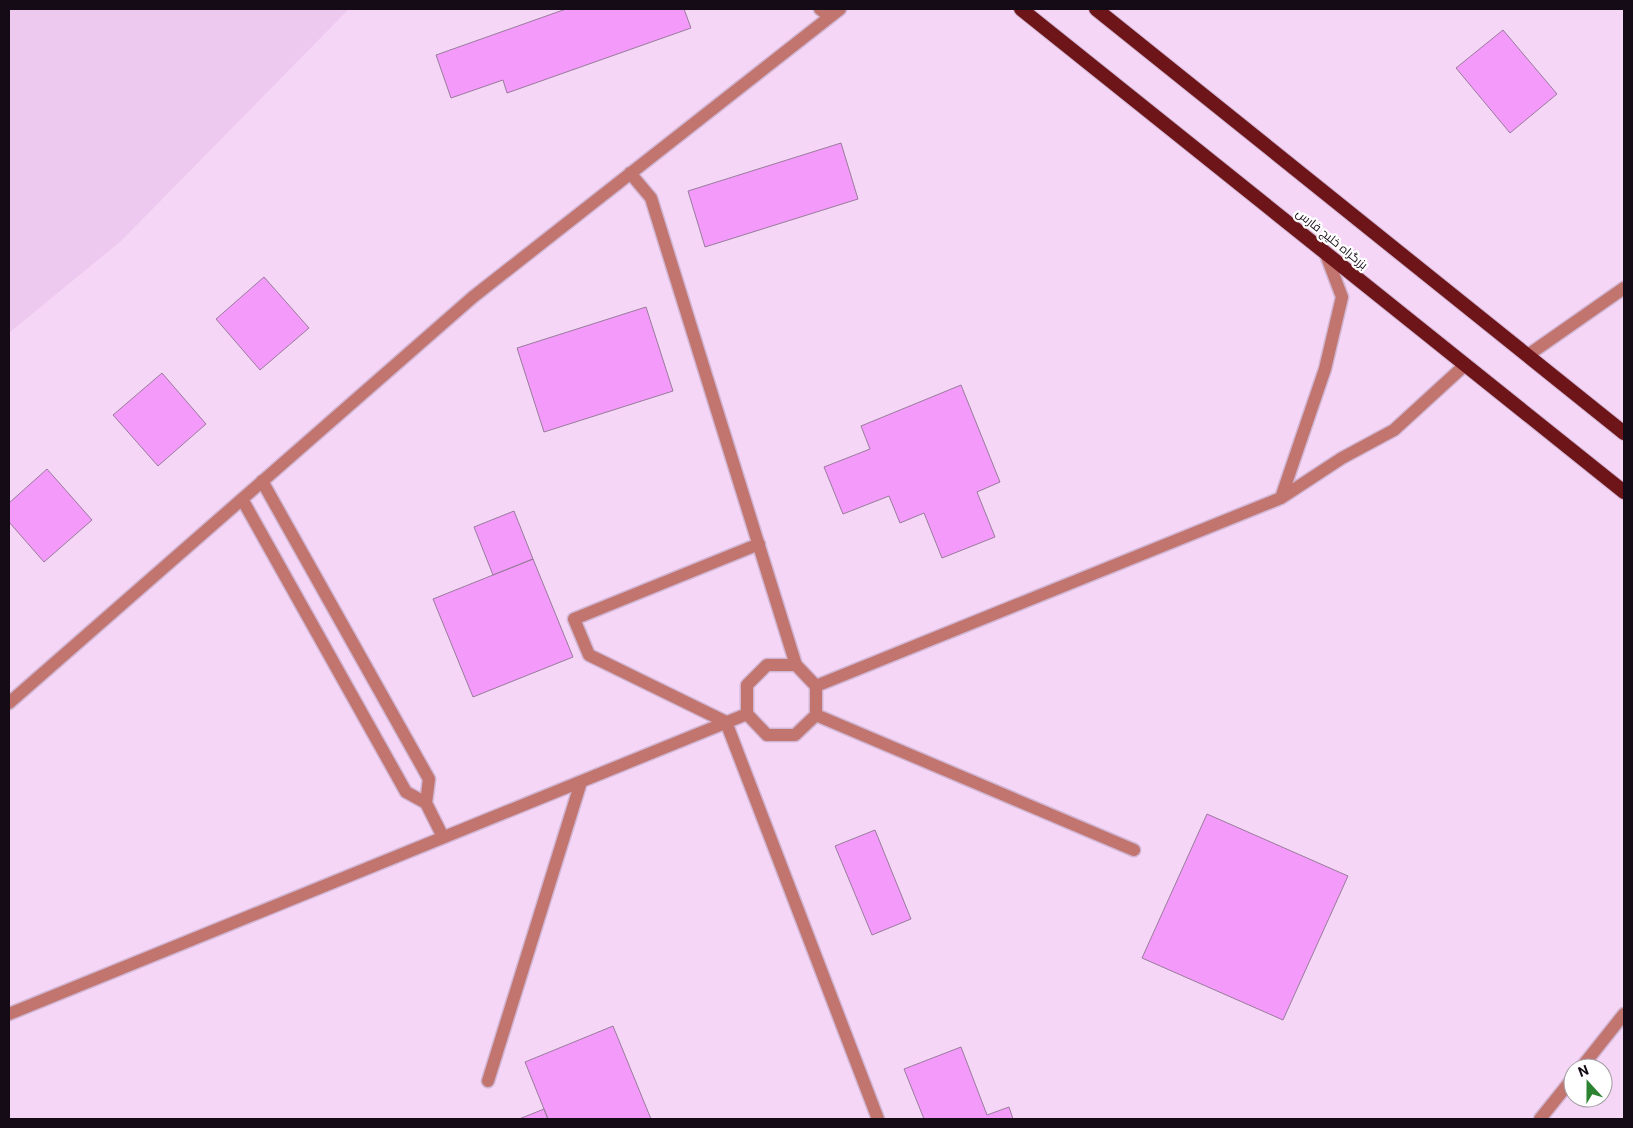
<svg xmlns="http://www.w3.org/2000/svg" width="1633" height="1128" font-family="Roboto,Cairo,sans-serif">
<style>
.built{fill:#edc9ef}
.building{fill:#f39afb;stroke:#987c9a}
.lines{fill:none;stroke-linecap:round;stroke-linejoin:round}
.service-casing{stroke:#d1b6d3;stroke-width:15}
.trunk-casing{stroke:#d1b6d3;stroke-width:16}
.service{stroke:#c2746f;stroke-width:12}
.trunk{stroke:#6e151a;stroke-width:14}
.labels{text-anchor:middle;stroke-width:4.5;stroke-linejoin:round;paint-order:stroke}
.street-label{font-size:12px;fill:#150b16;stroke:#fff}
</style>
<rect width="100%" height="100%" fill="#f5d6f7"/>
<path class="built" d="M9,9H349L121,241L9,333Z"/>
<path class="building" d="M566,9H684L691,28L507,93L503,80L451,98L436,55Z
M1503,30L1557,94L1510,133L1456,68Z
M841,143L858,199L705,247L688,191Z
M264,277L309,328L260,370L216,319Z
M646,307L673,391L544,432L517,348Z
M162,373L206,424L158,466L113,415Z
M961,385L1000,482L977,492L995,537L942,558L924,513L900,523L889,496L843,514L824,467L870,449L861,426Z
M47,469L92,520L44,562L9,522V503Z
M514,511L533,559L493,575L474,527Z
M533,559L573,657L473,697L433,599Z
M1207,814L1348,876L1283,1020L1142,958Z
M875,830L911,919L872,935L835,846Z
M613,1026L651,1119H548L525,1062Z
M961,1047L987,1115L1009,1107L1013,1119H924L904,1069Z
M544,1109L548,1119H519Z"/>
<g class="lines">
<defs>
<path id="service" d="M820,9L830,17
M630,173L651,198L796,665
M1528,355L1624,288
M262,481L429,779L426,803L443,837
M1281,498L1325,369L1342,297L1325,252
M242,499L406,792L426,803
M759,544L574,619L589,655L726,722L878,1119
M767,665H796L816,686V715L795,735H767L747,714V685Z
M816,686L1281,498L1342,458L1394,430L1465,365
M9,703L473,297L840,9
M816,715L1134,850
M9,1014L747,714
M1581,1068L1624,1014
M488,1081L581,782
M1540,1119L1573,1078"/>
<path id="trunk" d="M1021,9L1624,492
M1096,9L1624,433"/>
</defs>
<use href="#service" class="service-casing"/>
<use href="#trunk" class="trunk-casing"/>
<use href="#service" class="service"/>
<use href="#trunk" class="trunk"/>
</g>
<g class="labels">
<g class="street-label">
<text transform="translate(1332 239) rotate(39)" y="4">بزرگراه خلیج فارس</text>
</g>
</g>
<rect width="1633" height="1128" fill="none" stroke="#150b16" stroke-width="20"/>
<g transform="translate(1588 1083) rotate(339)"><circle r="24" fill="#ffffff" stroke="#a19da2"/>
<path d="M0-4L9 19L0 12L-9 19Z" fill="#2b8230"/>
<text y="-8" font-size="14" font-weight="bold" text-anchor="middle" fill="#150b16">N</text>
</g>
</svg>
